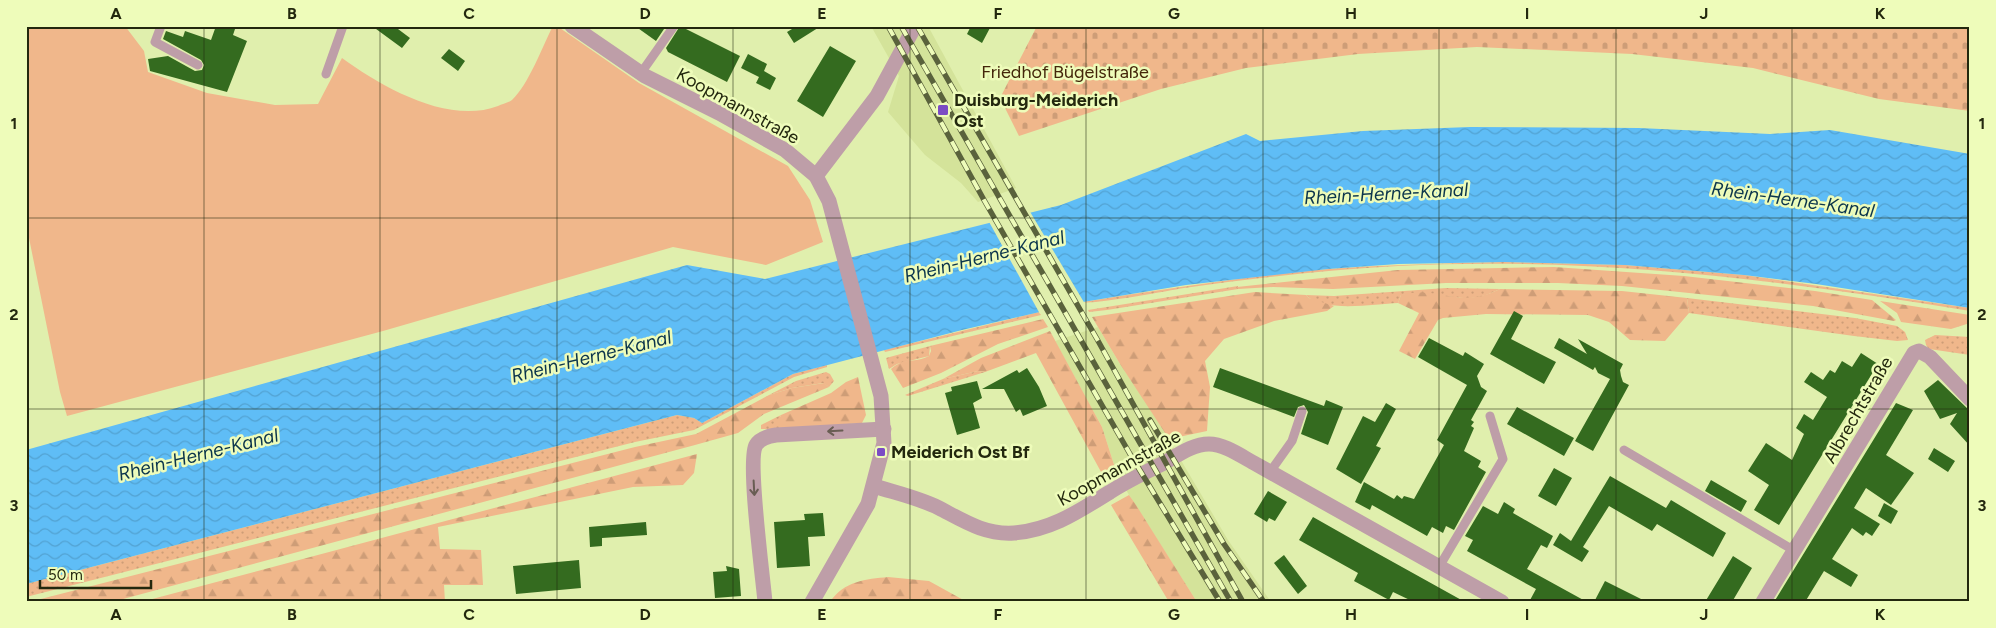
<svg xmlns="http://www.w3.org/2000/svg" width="1996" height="628" font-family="Figtree,sans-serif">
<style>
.built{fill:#d4e39a}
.grass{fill:url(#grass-dots)}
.forest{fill:url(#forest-firs)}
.cemetery{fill:url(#cemetery-stones)}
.green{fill:#f0b78b}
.water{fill:url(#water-waves)}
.pier{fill:#e0efad}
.building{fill:#346b1f}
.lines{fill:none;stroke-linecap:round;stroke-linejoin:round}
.service{stroke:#be9ea8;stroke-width:9}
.minor{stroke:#be9ea8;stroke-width:15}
.tertiary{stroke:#be9ea8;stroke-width:15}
.rail-casing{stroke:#5a623c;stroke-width:5.5}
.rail{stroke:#eefcba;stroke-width:4;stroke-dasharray:11;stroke-linecap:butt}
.oneway{stroke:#695d53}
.grid{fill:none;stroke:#23280e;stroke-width:1;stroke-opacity:0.55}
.poi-dot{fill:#7b4cc4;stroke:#eefcba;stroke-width:2}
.labels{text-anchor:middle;stroke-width:5;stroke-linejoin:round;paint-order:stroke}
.park-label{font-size:18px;fill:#44260a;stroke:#eefcba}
.poi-label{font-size:18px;font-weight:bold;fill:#23280e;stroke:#eefcba;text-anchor:start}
.street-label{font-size:18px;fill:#23280e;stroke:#eefcba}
.water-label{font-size:19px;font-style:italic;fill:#0b354c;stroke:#eefcba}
.neatline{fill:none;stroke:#23280e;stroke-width:2}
.grid-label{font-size:16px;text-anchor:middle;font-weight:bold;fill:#23280e}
</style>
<defs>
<pattern id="grass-dots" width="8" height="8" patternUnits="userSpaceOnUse" patternTransform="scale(1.25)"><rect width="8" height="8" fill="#f0b78b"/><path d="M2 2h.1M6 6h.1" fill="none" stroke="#ce9d77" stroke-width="1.8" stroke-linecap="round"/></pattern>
<pattern id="forest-firs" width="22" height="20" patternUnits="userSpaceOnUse" patternTransform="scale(1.25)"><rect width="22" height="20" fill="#f0b78b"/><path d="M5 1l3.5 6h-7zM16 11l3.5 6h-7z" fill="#ce9d77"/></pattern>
<pattern id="cemetery-stones" width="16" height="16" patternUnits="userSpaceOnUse" patternTransform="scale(1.25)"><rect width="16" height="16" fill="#f0b78b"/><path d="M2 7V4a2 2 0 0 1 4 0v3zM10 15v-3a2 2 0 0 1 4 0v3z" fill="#ce9d77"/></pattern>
<pattern id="water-waves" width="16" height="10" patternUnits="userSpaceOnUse" patternTransform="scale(1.25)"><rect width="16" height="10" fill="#5fbdf6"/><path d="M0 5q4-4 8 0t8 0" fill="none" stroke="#52a2d2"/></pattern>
</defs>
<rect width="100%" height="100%" fill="#e0efad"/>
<path class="built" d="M871,26H928L1016,188L978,202L961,183L925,155L888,112L899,76Z
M1098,327L1120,364L1149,406L1228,540L1271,602H1197L1129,495L1117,474L1102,427L1055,341Z"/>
<path class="grass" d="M1504,262L1625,265L1744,275L1970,308V311C1780,280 1591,256 1398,266C1327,270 1255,278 1184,288C1167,291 1092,305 1083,302C1164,289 1246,276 1328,269C1387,265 1445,263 1504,262Z
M1238,286V289L1107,310L1089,312L1088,310Z
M1446,288L1500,289C1474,302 1464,298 1436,295C1425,293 1412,295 1401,295L1398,303C1375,304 1322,313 1306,295L1334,296Z
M1687,298L1855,318L1897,326L1905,332L1908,340L1897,341L1854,336L1689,313Z
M1039,312L1041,315L885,352L884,350Z
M1935,335L1970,337V355L1929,349L1926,345L1925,340Z
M930,346L929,356L897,364L889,369L886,358Z
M827,365V367L794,377L694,430L635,442L26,597V584L677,415L694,418L702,423L793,374Z
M978,371L985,372L908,396L905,395L943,379Z
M826,372L830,374L834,381L829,387L823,383L792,388L769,395L796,381Z
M781,415L780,417L785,429H761V425Z"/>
<path class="forest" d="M1554,267L1684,276L1815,291L1872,300L1896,320L1894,321L1813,306L1622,286L1558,283H1446L1333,289L1273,287L1238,289L1237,287L1398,270Z
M1500,289L1622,291L1687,298L1689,313L1665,341L1630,340L1609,322L1588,315L1486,314L1443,318L1438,320L1415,359L1399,351L1419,313L1398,303L1401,295C1439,285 1457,310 1500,289Z
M1255,292L1306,295L1309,298L1334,306L1327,311L1274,321L1224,339L1205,361L1210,387L1207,431L1169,439L1120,364L1092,317Z
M1880,301L1970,315V323L1951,329L1901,322L1897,313Z
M1043,319L1048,327L998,344L941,373L903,388L891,369C906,356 914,364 929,356L931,351L930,346Z
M1050,331L1102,427L1117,474L1106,481L1036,353L985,372L978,371L943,379L981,358Z
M858,377L866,415L862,423L785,429C780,426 778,420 781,415L831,393L846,382Z
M824,383L829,387L764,414L738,433L695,445L112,602H29L635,447L696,434L769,395L792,388Z
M697,454L694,473L683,485L633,487L438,527L440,549L481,550L483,585H444L445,602H141Z
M1129,495L1136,505L1197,602H1169L1111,505Z
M888,577L929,581L967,602H830C844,581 866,579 888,577Z"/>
<path class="cemetery" d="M1037,26H1970V111L1879,99L1753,68L1632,54L1477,47L1358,54L1246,68L1161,89L1019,136L1000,98Z"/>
<path class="green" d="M26,26H125L144,51L148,72L207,93L275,105L318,104L342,58C382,87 448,125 498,106C502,104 508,103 512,100C529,84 542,47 553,26H557L639,83L788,166L810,200L823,242L766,265L673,247L383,331L67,416L60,392L26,223Z"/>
<path class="water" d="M1470,127L1639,128L1770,134L1830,130L1970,154V308L1816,284L1744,275L1625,265L1504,262L1398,264L1328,269L1186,285L1083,302L962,330L793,374L702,423L694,418L677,415L26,584V450L687,265L765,279L1061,205L1246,134L1260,141L1363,131Z"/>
<path class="pier" d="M1029,210L1085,304L1040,314L988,220Z"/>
<path class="building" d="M216,26H236L233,35L247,41L227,92L150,71L148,59L168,56L195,71L202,70L204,65L201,60L163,39L166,31L183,37L185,31L211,40Z
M372,26H394L410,38L402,48Z
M635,26H666L656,41Z
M680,26L740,56L727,82L668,52L666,48Z
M797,26H821L794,43L787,32Z
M971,26H991L982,43L967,34Z
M830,46L856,61L823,117L797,101Z
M449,49L465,61L458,71L441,58Z
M748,54L767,64L764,71L776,78L770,90L756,83L759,77L741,68Z
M1514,311L1523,316L1511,339L1556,362L1544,384L1490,354Z
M1429,338L1463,356L1465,352L1484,364L1477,376L1481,387L1487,391L1471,420L1474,422L1471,426L1474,428L1464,451L1481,461L1478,467L1486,472L1454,530L1446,526L1443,533L1432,527L1427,536L1372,505L1370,510L1355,502L1364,482L1394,499L1397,495L1402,499L1404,496L1414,499L1444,445L1437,440L1467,385L1418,357Z
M1559,338L1587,354L1578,339L1623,364L1620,370L1621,376L1623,382L1629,385L1593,451L1575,441L1610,379L1598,373L1595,367L1593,370L1554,348Z
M1861,353L1878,364L1779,525L1754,510L1769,485L1748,471L1766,443L1792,460L1804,434L1796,428L1804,414L1813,420L1827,397L1804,382L1811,372L1823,380L1830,370L1835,373L1842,361L1852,367Z
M1027,368L1039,387L1047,406L1023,416L1020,409L1016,412L1004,389H982L1017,370L1019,373Z
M1220,368L1324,406L1326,400L1343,407L1328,445L1301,434L1308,412L1304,405L1298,407L1294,417L1213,387Z
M1938,380L1970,411V446L1950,424L1957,413L1940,419L1924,391Z
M977,381L982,398L973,403L980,428L957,435L945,393L952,391L951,387Z
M1386,403L1396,409L1376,446L1381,448L1361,484L1336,469L1363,416L1375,422Z
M1896,403L1913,410L1886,455L1914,473L1891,505L1866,488L1854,508L1880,524L1872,536L1866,532L1863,536L1852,528L1832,559L1858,575L1851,587L1824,571L1805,602H1774Z
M1517,407L1574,438L1564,456L1507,424Z
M1934,448L1955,461L1948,472L1928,459Z
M1554,468L1572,478L1556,506L1538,496Z
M1610,476L1666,508L1671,500L1726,533L1713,557L1657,524L1652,531L1609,506L1583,547L1589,551L1582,562L1553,545L1560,533L1571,541Z
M1711,480L1747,501L1741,512L1705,491Z
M1268,491L1287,502L1275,521L1269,518L1267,522L1254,514Z
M1504,502L1515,509L1513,513L1553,536L1547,548L1541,545L1527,569L1587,602H1529L1536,589L1467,551L1473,540L1465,536L1483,506L1498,514Z
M1884,503L1898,511L1891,524L1878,516Z
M823,513L825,536L808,537L810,566L777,568L774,522L805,520L804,514Z
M1313,517L1366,547L1465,602H1414L1393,592L1389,600L1354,581L1358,573L1299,540Z
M646,522L647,535L602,538V546L590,547L589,527Z
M1284,555L1307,586L1298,594L1274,563Z
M1733,556L1752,568L1732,602H1705Z
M579,560L581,588L516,594L513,566Z
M726,566L739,569L741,596L715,598L713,572L727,571Z
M1605,581L1647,602H1594Z"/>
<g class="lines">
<path class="service" d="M161,26L155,42L198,65
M641,73L674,26
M326,74L343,26
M1624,450L1795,551
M1270,472L1292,441L1302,411
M1439,567L1503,459L1490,416"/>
<path class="minor" d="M816,176L877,96L915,26
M765,602C763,578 747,459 756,445C760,438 769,436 776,435L884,429
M1763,602L1914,353L1919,351L1930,357L1970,399"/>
<path class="tertiary" d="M572,26L645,76L719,113L785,150L816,176L829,201L881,396L884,443L868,504L812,602
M874,486C896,493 919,498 939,508C964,521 985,535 1014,533C1052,530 1079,511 1110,492C1127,481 1146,472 1164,463C1178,455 1193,444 1209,444C1224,444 1241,456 1254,463L1502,602"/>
<defs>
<path id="rail" d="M888,26L984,200L1130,454L1220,602
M901,26L1231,602
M917,26L1097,339L1243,602
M1150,420L1224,544L1264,602"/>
</defs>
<use href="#rail" class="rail-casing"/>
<use href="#rail" class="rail"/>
</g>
<defs><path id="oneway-shaft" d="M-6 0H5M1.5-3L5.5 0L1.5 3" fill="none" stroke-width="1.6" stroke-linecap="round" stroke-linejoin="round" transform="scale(1.25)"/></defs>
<g class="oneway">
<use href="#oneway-shaft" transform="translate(835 431) rotate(177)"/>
<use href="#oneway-shaft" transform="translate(754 488) rotate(87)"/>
</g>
<path class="grid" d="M204,26V602M380,26V602M557,26V602M733,26V602M910,26V602M1086,26V602M1263,26V602M1439,26V602M1616,26V602M1792,26V602M26,218H1970M26,409H1970"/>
<g class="poi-dot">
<rect x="937" y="104" width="12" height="12" rx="2.5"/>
<rect x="876" y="447" width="10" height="10" rx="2.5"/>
</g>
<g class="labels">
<g class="park-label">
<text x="1065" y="78">Friedhof Bügelstraße</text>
</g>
<g class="poi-label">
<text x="954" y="106">Duisburg-Meiderich<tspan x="954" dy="21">Ost</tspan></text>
<text x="891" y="458">Meiderich Ost Bf</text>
</g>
<g class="street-label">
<text transform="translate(738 106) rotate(29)" y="6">Koopmannstraße</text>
<text transform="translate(1858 410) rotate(-60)" y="6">Albrechtstraße</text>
<text transform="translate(1119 468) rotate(-29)" y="6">Koopmannstraße</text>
</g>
<g class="water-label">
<text transform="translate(1386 193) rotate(-3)" y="7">Rhein-Herne-Kanal</text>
<text transform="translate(1793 199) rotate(8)" y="7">Rhein-Herne-Kanal</text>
<text transform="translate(984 256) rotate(-14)" y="7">Rhein-Herne-Kanal</text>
<text transform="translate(591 356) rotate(-14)" y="7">Rhein-Herne-Kanal</text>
<text transform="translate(198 454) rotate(-14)" y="7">Rhein-Herne-Kanal</text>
</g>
</g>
<rect width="1996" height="628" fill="none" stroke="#eefcba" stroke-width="55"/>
<path d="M40 580v8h111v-8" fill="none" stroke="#23280e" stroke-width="2.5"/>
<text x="48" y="580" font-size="15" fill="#23280e" stroke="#eefcba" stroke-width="4" paint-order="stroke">50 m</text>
<rect x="28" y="28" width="1940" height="572" class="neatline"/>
<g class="grid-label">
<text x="116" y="19">A</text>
<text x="292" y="19">B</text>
<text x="469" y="19">C</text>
<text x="645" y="19">D</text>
<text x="822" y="19">E</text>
<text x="998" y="19">F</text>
<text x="1174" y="19">G</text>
<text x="1351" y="19">H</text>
<text x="1527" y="19">I</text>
<text x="1704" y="19">J</text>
<text x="1880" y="19">K</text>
<text x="14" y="129">1</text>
<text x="1982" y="129">1</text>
<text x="14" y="320">2</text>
<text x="1982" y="320">2</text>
<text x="14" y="511">3</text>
<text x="1982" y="511">3</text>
<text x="116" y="620">A</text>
<text x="292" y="620">B</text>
<text x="469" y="620">C</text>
<text x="645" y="620">D</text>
<text x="822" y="620">E</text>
<text x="998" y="620">F</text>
<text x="1174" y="620">G</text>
<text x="1351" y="620">H</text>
<text x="1527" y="620">I</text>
<text x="1704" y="620">J</text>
<text x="1880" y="620">K</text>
</g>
</svg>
